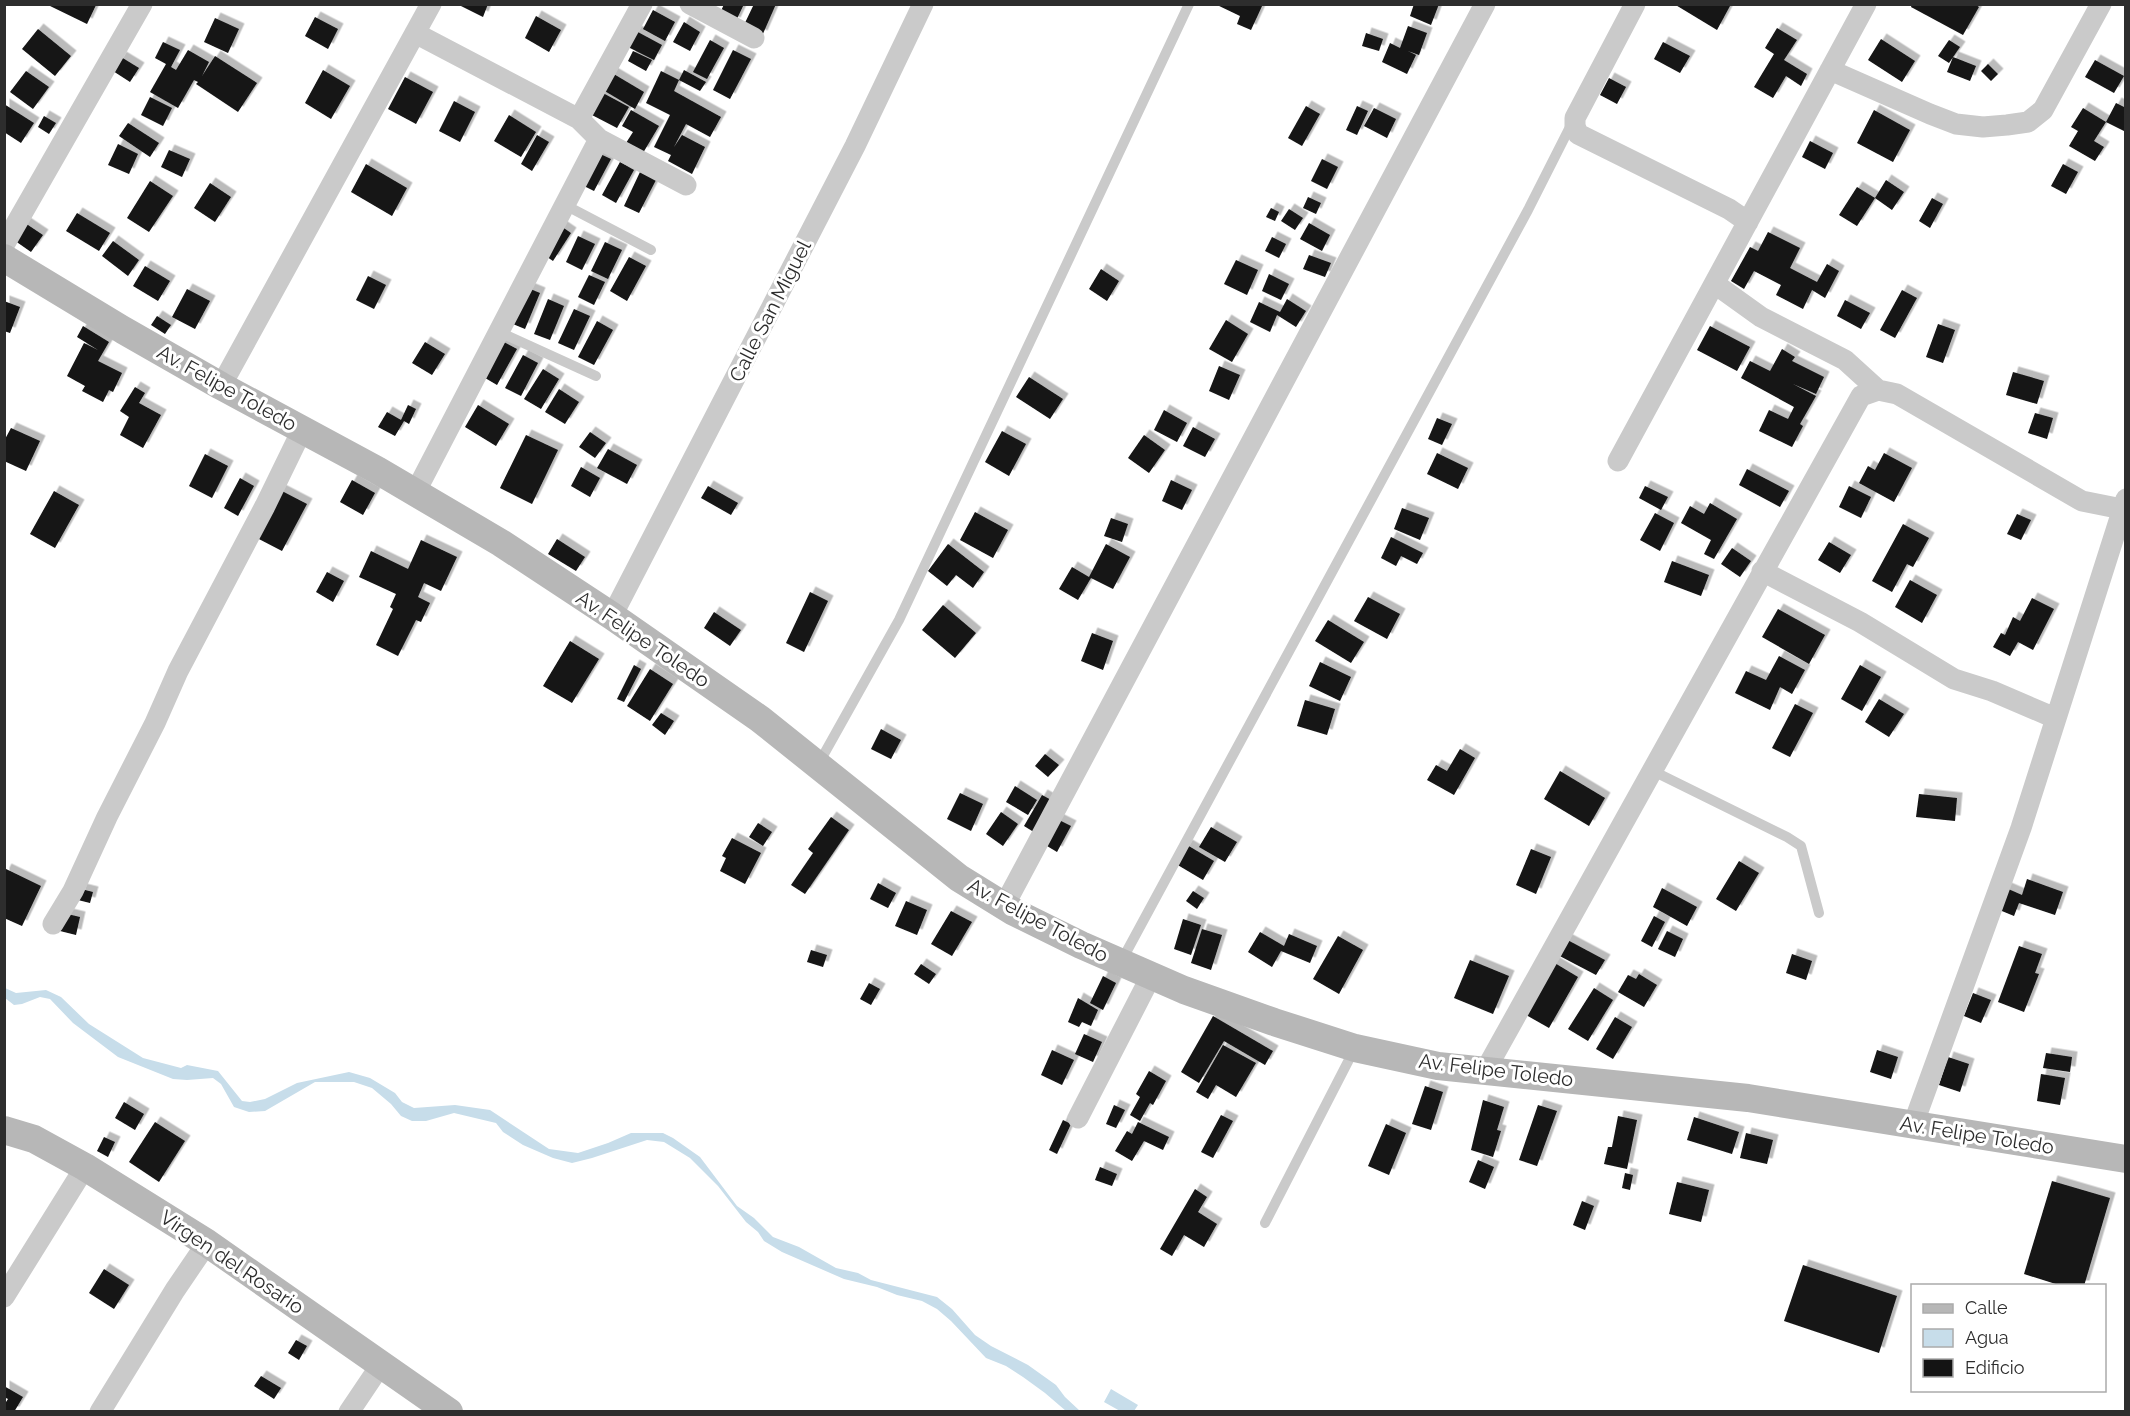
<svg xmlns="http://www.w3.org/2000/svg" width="2130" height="1416" font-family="Raleway,sans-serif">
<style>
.water{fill:#c7ddea}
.building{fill:#141414;filter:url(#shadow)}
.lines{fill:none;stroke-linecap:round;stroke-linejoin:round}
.lane{stroke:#cacaca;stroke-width:10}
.street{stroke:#cacaca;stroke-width:21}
.secondary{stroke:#b7b7b7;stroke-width:28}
.labels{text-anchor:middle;stroke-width:6;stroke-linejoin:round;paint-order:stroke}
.street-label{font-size:20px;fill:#2d2d2d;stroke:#fff}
</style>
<defs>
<filter id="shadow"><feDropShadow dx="5.5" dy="-5.5" stdDeviation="0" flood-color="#0004"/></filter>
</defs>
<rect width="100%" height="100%" fill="#fff"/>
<path class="water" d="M5,988L16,993L46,990L61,997L89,1024L143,1058L181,1068L187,1065L218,1071L242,1101L250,1102L265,1099L297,1083L349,1072L370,1078L395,1093L402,1102L414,1108L455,1105L490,1110L549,1149L578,1153L608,1143L631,1133H663L673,1138L700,1157L737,1206L754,1218L773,1237L799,1247L836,1268L858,1273L871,1280L937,1297L952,1309L975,1335L991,1346L1028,1365L1056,1385L1065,1397L1080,1411H1066L1045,1393L1023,1377L1006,1366L986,1358L951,1321L937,1309L922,1301L897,1295L877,1287L844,1279L782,1252L764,1241L758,1232L746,1222L718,1186L690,1158L664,1142L647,1140L592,1158L572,1163L553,1158L523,1145L503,1132L496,1123L454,1113L426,1121H412L401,1116L391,1104L372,1088L354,1082H315L265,1111L249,1112L234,1107L221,1084L213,1078L187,1080L173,1079L118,1057L73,1023L50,999L40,997L22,1004L14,1005L5,998Z
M1111,1389L1138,1405L1134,1411H1120L1104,1402Z"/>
<path class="building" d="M457,4H488L483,17Z
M724,4H744L735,23L719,16Z
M754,4H776L762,36L743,27Z
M1215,4H1263L1251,30L1237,24L1240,16Z
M1414,4H1439L1431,25L1410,16Z
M1674,4H1727L1730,6L1717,30Z
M1912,4H1975L1979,7L1963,35L1911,7Z
M48,5H96L87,24Z
M653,10L675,22L665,41L643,29Z
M536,16L561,30L549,52L525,38Z
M315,17L338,29L328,49L305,36Z
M215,18L239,29L228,53L204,42Z
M684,22L700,32L690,51L673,42Z
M1408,26L1427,33L1419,55L1408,51L1416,55L1407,74L1382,62L1390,43L1400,48Z
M1777,28L1797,40L1784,60L1807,74L1801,86L1786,76L1773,98L1754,87L1774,54L1765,48Z
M38,29L71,56L55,76L22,49Z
M636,31L662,45L654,60L628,47Z
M1366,33L1383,39L1379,51L1362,46Z
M1881,39L1915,61L1902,82L1868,60Z
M710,40L724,48L707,79L693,72Z
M1949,40L1960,47L1949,63L1938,56Z
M163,42L180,50L171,67L176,70L188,50L209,62L202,76L215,56L257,83L238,112L196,84L198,82L194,80L178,108L150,92L166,64L155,58Z
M1663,42L1690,56L1680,73L1654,59Z
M733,50L751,59L730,99L713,90Z
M633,51L652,60L646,71L628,61Z
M121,57L139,68L130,82L113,71Z
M1953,57L1976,66L1970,81L1947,72Z
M2095,60L2124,76L2114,93L2085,77Z
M1988,64L1998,74L1991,81L1981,71Z
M323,70L350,86L331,119L305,103Z
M684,70L706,82L700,91L679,80Z
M26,71L49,87L33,109L10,92Z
M661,71L679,80L674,91L721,117L710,137L686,124L674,147L682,135L705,147L692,174L668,161L671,155L654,147L670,115L646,103Z
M612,73L644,92L635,109L603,90Z
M405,77L433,92L416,124L388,109Z
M1609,78L1626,87L1617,104L1600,95Z
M601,92L629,107L617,128L590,114Z
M150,97L172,108L163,126L141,115Z
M454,101L475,112L460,142L439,131Z
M2116,103L2126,108V132L2106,122Z
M4,104L34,123L21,143L4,132Z
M1306,106L1320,114L1302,146L1288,138Z
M1357,106L1368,111L1357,135L1346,130Z
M1374,108L1396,119L1387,138L1364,126Z
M2083,108L2106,122L2094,141L2104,147L2095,161L2069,146L2078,131L2071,127Z
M631,110L659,126L643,153L626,143L633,132L622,126Z
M1874,110L1910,130L1893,162L1857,143Z
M509,115L536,132L521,157L494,141Z
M44,116L56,123L49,134L38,127Z
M128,123L159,143L150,157L119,136Z
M537,135L549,142L532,171L521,164Z
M1810,141L1833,153L1825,169L1802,157Z
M118,144L138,154L129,174L108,165Z
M169,150L190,159L182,177L161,167Z
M596,152L611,159L594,191L580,184Z
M1322,159L1338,167L1327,189L1311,181Z
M620,162L634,170L616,203L602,195Z
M366,164L407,188L392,216L351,192Z
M2063,164L2078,172L2066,194L2051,186Z
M640,172L656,180L639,213L624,206Z
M1886,180L1904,192L1892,210L1875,198Z
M150,181L173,196L149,232L127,218Z
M210,183L231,197L215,222L194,208Z
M1857,187L1875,198L1857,226L1839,215Z
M1308,197L1321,203L1316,214L1303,208Z
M1932,198L1943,204L1930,228L1919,221Z
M1271,208L1279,212L1275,221L1266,217Z
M1289,209L1303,218L1295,230L1281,221Z
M77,213L110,233L99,251L66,231Z
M22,221L43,235L31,252L11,238Z
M555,222L571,233L553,261L537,250Z
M1309,223L1330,235L1322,251L1300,239Z
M1768,232L1800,248L1790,268L1817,282L1827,264L1839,271L1825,298L1812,290L1803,309L1776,295L1781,285L1754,271L1744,289L1731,281L1750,247L1758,251Z
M578,236L595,244L582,270L566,262Z
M1272,237L1286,244L1279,258L1265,251Z
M113,241L139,260L128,276L102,256Z
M605,242L622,250L608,279L591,271Z
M1309,255L1331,263L1325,277L1303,269Z
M629,257L646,266L627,301L610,291Z
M1236,260L1258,270L1247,295L1224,284Z
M145,266L170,281L158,301L133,286Z
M1101,269L1119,281L1107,301L1089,289Z
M1269,274L1289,284L1281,300L1262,291Z
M589,275L605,282L594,305L578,297Z
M368,276L386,285L374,309L356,300Z
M523,286L540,293L525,329L508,322Z
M187,289L210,301L195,329L172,317Z
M1902,290L1917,298L1895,338L1880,330Z
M548,299L564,306L550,340L534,334Z
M1287,299L1306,311L1296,327L1277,315L1270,332L1250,322L1259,302L1280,312Z
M1845,300L1870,313L1861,329L1837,316Z
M4,301L20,307L10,333L4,331Z
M574,309L590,316L574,350L558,343Z
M157,316L171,325L165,334L151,325Z
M1226,320L1248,334L1232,362L1209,349Z
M597,321L613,330L594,365L578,357Z
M1938,324L1955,330L1943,363L1926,357Z
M83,326L109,342L98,361L122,373L113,392L109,390L103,402L82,391L85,386L67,376L84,343L98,350L77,337Z
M1710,326L1750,347L1737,371L1697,350Z
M500,340L517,349L497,385L480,375Z
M425,342L445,354L432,375L412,363Z
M1782,349L1795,357L1792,361L1824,377L1816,394L1793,384L1816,396L1800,424L1803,426L1792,447L1759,431L1769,410L1788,419L1794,407L1741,378L1750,361L1770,371Z
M523,355L538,363L521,396L505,388Z
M1219,366L1240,375L1229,400L1209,391Z
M543,369L559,379L541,409L524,399Z
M2013,372L2044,381L2037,404L2006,395Z
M1029,377L1063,399L1050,419L1016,397Z
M135,387L145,393L139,403L161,415L143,448L120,435L129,417L120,411Z
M559,389L579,402L565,424L545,412Z
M408,405L416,409L409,424L404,421L395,436L378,427L387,412L401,420Z
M478,405L509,424L496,446L465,427Z
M1164,410L1187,423L1177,442L1154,430Z
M2035,413L2053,418L2047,439L2028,433Z
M1437,418L1452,424L1442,445L1428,439Z
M1193,427L1215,439L1205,457L1183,446Z
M11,428L40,441L26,471L4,461V441Z
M1002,431L1026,444L1009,476L985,462Z
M590,432L606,443L595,458L579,447Z
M526,435L558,450L532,504L500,488Z
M1144,435L1165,450L1149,473L1128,458Z
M608,449L637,465L627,484L597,468Z
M1437,453L1468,468L1458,489L1427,474Z
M1884,453L1912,468L1894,502L1859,483L1868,466L1875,470Z
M205,454L228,466L212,498L189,486Z
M581,467L600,478L590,497L571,486Z
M1747,469L1789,491L1780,507L1739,485Z
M240,478L254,486L238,516L224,508Z
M352,480L375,493L363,515L340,502Z
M1171,480L1192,490L1182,510L1162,501Z
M708,486L738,503L731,515L701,498Z
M1645,486L1668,497L1661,510L1639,498Z
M1849,486L1871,497L1861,518L1839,507Z
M280,490L307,504L282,551L255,537Z
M54,491L79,505L55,548L30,534Z
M1710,503L1737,519L1714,559L1704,554L1711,540L1681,523L1690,506L1704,514Z
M1402,508L1429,518L1420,540L1394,529Z
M975,512L1008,530L993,558L960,540Z
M1655,513L1674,523L1660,551L1640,540Z
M2017,514L2031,520L2021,540L2007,534Z
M1111,518L1128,524L1122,542L1104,536Z
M1903,524L1929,538L1913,567L1907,564L1892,592L1872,581Z
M1391,537L1423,553L1417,564L1401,556L1396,566L1381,558Z
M557,539L585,557L576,571L548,554Z
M421,540L457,557L441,591L424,583L418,597L430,603L421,622L416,620L398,656L376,645L393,609L390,607L396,594L359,577L371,551L408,569Z
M1829,542L1851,555L1840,573L1818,560Z
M948,544L984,572L973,588L956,575L947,586L928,571Z
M1106,544L1130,557L1113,589L1091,578L1078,600L1059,589L1072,567L1089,577Z
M1732,548L1751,561L1740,577L1721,564Z
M1672,561L1709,575L1701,596L1664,582Z
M327,572L344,581L333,602L316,592Z
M1910,580L1937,595L1922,623L1895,607Z
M810,592L828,601L804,652L786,643Z
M1368,597L1400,614L1387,639L1354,621Z
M2032,598L2054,609L2033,650L2018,642L2010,656L1993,647L2001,633L2005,635L2013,617L2020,621Z
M943,605L976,633L955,658L922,630Z
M1778,609L1825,635L1809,664L1762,637Z
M714,612L741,630L730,646L704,628Z
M1328,620L1364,642L1351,663L1315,641Z
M1092,633L1113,641L1103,670L1081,661Z
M570,641L599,659L572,703L543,686Z
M1779,656L1805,670L1792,694L1780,687L1770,710L1735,693L1746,671L1766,680Z
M1320,662L1351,677L1340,701L1309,686Z
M634,665L641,669L624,702L617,699Z
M1860,665L1881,677L1862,711L1841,699Z
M650,669L673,684L650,721L627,706Z
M1879,699L1904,714L1889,737L1865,722Z
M1305,700L1335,709L1327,735L1297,726Z
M1795,704L1813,713L1790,757L1772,748Z
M661,713L674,721L665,735L652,725Z
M881,729L901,740L891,759L871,749Z
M1460,749L1475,758L1454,795L1427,780L1436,765L1447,771Z
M1045,754L1059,765L1048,777L1035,766Z
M1560,771L1605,798L1589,826L1544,799Z
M1015,786L1037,800L1028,815L1006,802Z
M960,793L983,804L971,831L947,819Z
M1919,794L1957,798L1955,821L1916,817Z
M1042,795L1055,802L1037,834L1024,826Z
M1001,812L1018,824L1003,846L986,834Z
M831,817L849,830L805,894L791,885L813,853L808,849Z
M1055,818L1071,826L1057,852L1042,843Z
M758,823L772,832L763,846L749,837Z
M1211,827L1237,842L1225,862L1199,847Z
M732,838L761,853L745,884L720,871L726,858L722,856Z
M1187,845L1214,861L1203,880L1176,864Z
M1531,849L1551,857L1536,894L1516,885Z
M1739,861L1759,873L1736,911L1716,899Z
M6,869L41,886L22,926L4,918V873Z
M2027,879L2063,892L2055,915L2019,903L2014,916L1997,909L2006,888L2022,895Z
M878,883L896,893L888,908L870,899Z
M1662,888L1697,907L1687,926L1653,907Z
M81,889L93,892L90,903L78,900Z
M1193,891L1204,898L1197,909L1186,901Z
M906,901L927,910L917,935L895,926Z
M951,911L972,922L952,956L931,944Z
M63,913L80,917L76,935L60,931Z
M1654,916L1665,922L1652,947L1641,941Z
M1183,919L1201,925L1191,955L1174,949Z
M1202,929L1222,935L1211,970L1191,963Z
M1667,931L1683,939L1675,957L1658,949Z
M1260,932L1284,946L1289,934L1317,946L1310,963L1281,951L1272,967L1248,952Z
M1338,936L1363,950L1339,994L1313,979Z
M1560,936L1605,960L1596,975L1552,952Z
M2019,946L2042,954L2035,973L2039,974L2024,1012L1998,1002Z
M811,950L827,955L823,967L807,962Z
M1792,954L1812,961L1806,980L1786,973Z
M1548,959L1578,977L1549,1028L1519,1011Z
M1470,960L1509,976L1493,1014L1454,998Z
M921,964L936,974L929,984L914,974Z
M1639,974L1657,985L1644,1007L1618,992L1628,975L1636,979Z
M1103,976L1116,983L1103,1010L1090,1003Z
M869,983L880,989L871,1005L860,999Z
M1594,988L1613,1000L1588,1041L1568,1029Z
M1973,993L1991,1000L1981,1023L1964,1016Z
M1078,998L1098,1010L1091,1026L1082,1022L1079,1027L1068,1022Z
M1213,1016L1273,1051L1265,1065L1224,1041L1199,1083L1181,1072Z
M1615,1017L1632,1027L1613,1059L1596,1049Z
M1084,1034L1102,1042L1093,1062L1075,1054Z
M1223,1045L1256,1063L1236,1097L1216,1085L1208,1099L1196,1092Z
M1052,1050L1074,1060L1062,1085L1041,1075Z
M1877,1050L1898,1057L1891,1079L1870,1072Z
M2046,1053L2072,1057L2070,1072L2043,1068Z
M1948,1057L1969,1064L1960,1092L1939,1085Z
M1149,1071L1166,1081L1153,1105L1150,1103L1140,1121L1130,1115L1140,1097L1136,1094Z
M2041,1074L2065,1078L2060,1105L2037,1101Z
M1425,1086L1443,1092L1431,1130L1412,1124Z
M1483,1100L1504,1107L1497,1130L1501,1131L1493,1157L1471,1150Z
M124,1102L144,1114L135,1130L115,1118Z
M1114,1105L1125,1110L1116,1128L1106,1124Z
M1538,1105L1557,1111L1537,1166L1519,1160Z
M1221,1115L1233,1121L1213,1158L1201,1152Z
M1618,1116L1637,1120L1627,1169L1604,1164L1608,1147H1612Z
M1694,1117L1739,1132L1732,1154L1687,1140Z
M1063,1120L1071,1124L1057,1154L1049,1150Z
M155,1122L185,1141L159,1182L129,1162Z
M1138,1122L1169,1137L1163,1150L1144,1141L1132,1161L1115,1151L1127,1131L1132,1134Z
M1386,1124L1406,1133L1389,1175L1368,1166Z
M1746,1133L1773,1140L1767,1164L1740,1158Z
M104,1137L115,1142L108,1157L97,1151Z
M1478,1160L1494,1167L1485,1189L1469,1182Z
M1100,1167L1117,1174L1112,1186L1095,1180Z
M1625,1173L1633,1175L1630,1190L1622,1188Z
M2052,1181L2110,1198L2084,1286H2062L2024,1274Z
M1677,1182L1709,1190L1701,1222L1669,1214Z
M1195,1189L1207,1197L1198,1212L1217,1224L1204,1247L1184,1235L1172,1256L1160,1249Z
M1582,1201L1594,1206L1585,1230L1573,1225Z
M1803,1265L1897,1296L1879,1353L1784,1321Z
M104,1269L129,1285L114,1309L89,1293Z
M296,1340L307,1346L299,1360L288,1353Z
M261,1376L281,1388L274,1399L254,1386Z
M4,1386L23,1397L14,1412H4V1405L8,1399L4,1397Z"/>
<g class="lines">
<path class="lane" d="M565,205L651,250
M499,332L596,376
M819,763L899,620L1189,4
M1651,770L1787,837L1801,846L1819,913
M1122,960L1528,210L1572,123
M1265,1223L1355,1048"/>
<path class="street" d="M690,4L754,38
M1635,4L1575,118V126L1578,134L1729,209L1748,222
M415,33L579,119L599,139L686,185
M1830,70L1930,114L1956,124L1983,127L2007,125L2028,122L2043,110L2101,4
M579,119L642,4
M4,245L142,4
M1715,284L1761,317L1845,360L1878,390
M221,386L431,4
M1618,461L1866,4
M415,493L599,139
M1762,571L1860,622L1954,679L1992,691L2055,718
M612,616L855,146L923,4
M1004,906L1485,4
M53,924L73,891L107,817L155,723L178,671L265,506L302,430
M1485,1071L1861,396L1878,390L1897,394L2082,501L2122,509
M1078,1118L1151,976
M1913,1125L2021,828L2126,499
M4,1297L85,1167
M100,1412L175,1290L207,1243
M349,1412L382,1363"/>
<path class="secondary" d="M4,258L123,330L221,386L377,470L501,543L612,616L760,719L959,878L1014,912L1081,945L1184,990L1274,1022L1355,1048L1438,1066L1748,1098L2126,1159
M4,1130L34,1139L85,1167L207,1243L449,1412"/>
</g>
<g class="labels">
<g class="street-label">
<text transform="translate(770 311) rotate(-63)" y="7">Calle San Miguel</text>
<text transform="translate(227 388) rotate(29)" y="7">Av. Felipe Toledo</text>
<text transform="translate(643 639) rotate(34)" y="7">Av. Felipe Toledo</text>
<text transform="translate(1038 920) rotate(28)" y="7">Av. Felipe Toledo</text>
<text transform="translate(1496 1070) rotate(7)" y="7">Av. Felipe Toledo</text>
<text transform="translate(1977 1135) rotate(9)" y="7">Av. Felipe Toledo</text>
<text transform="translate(232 1262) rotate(34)" y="7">Virgen del Rosario</text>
</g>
</g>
<rect width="2130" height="1416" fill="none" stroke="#2d2d2d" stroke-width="12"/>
<rect x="1911" y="1284" width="195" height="108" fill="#ffffff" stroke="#ababab" stroke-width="1.5"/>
<rect x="1923" y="1304" width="30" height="9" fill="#b7b7b7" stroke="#ababab" stroke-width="1.5"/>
<text x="1965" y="1314" font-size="18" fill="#2d2d2d">Calle</text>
<rect x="1923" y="1329" width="30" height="18" fill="#c7ddea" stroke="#ababab" stroke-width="1.5"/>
<text x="1965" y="1344" font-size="18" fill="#2d2d2d">Agua</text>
<rect x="1923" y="1359" width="30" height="18" fill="#141414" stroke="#ababab" stroke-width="1.5"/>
<text x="1965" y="1374" font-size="18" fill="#2d2d2d">Edificio</text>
</svg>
